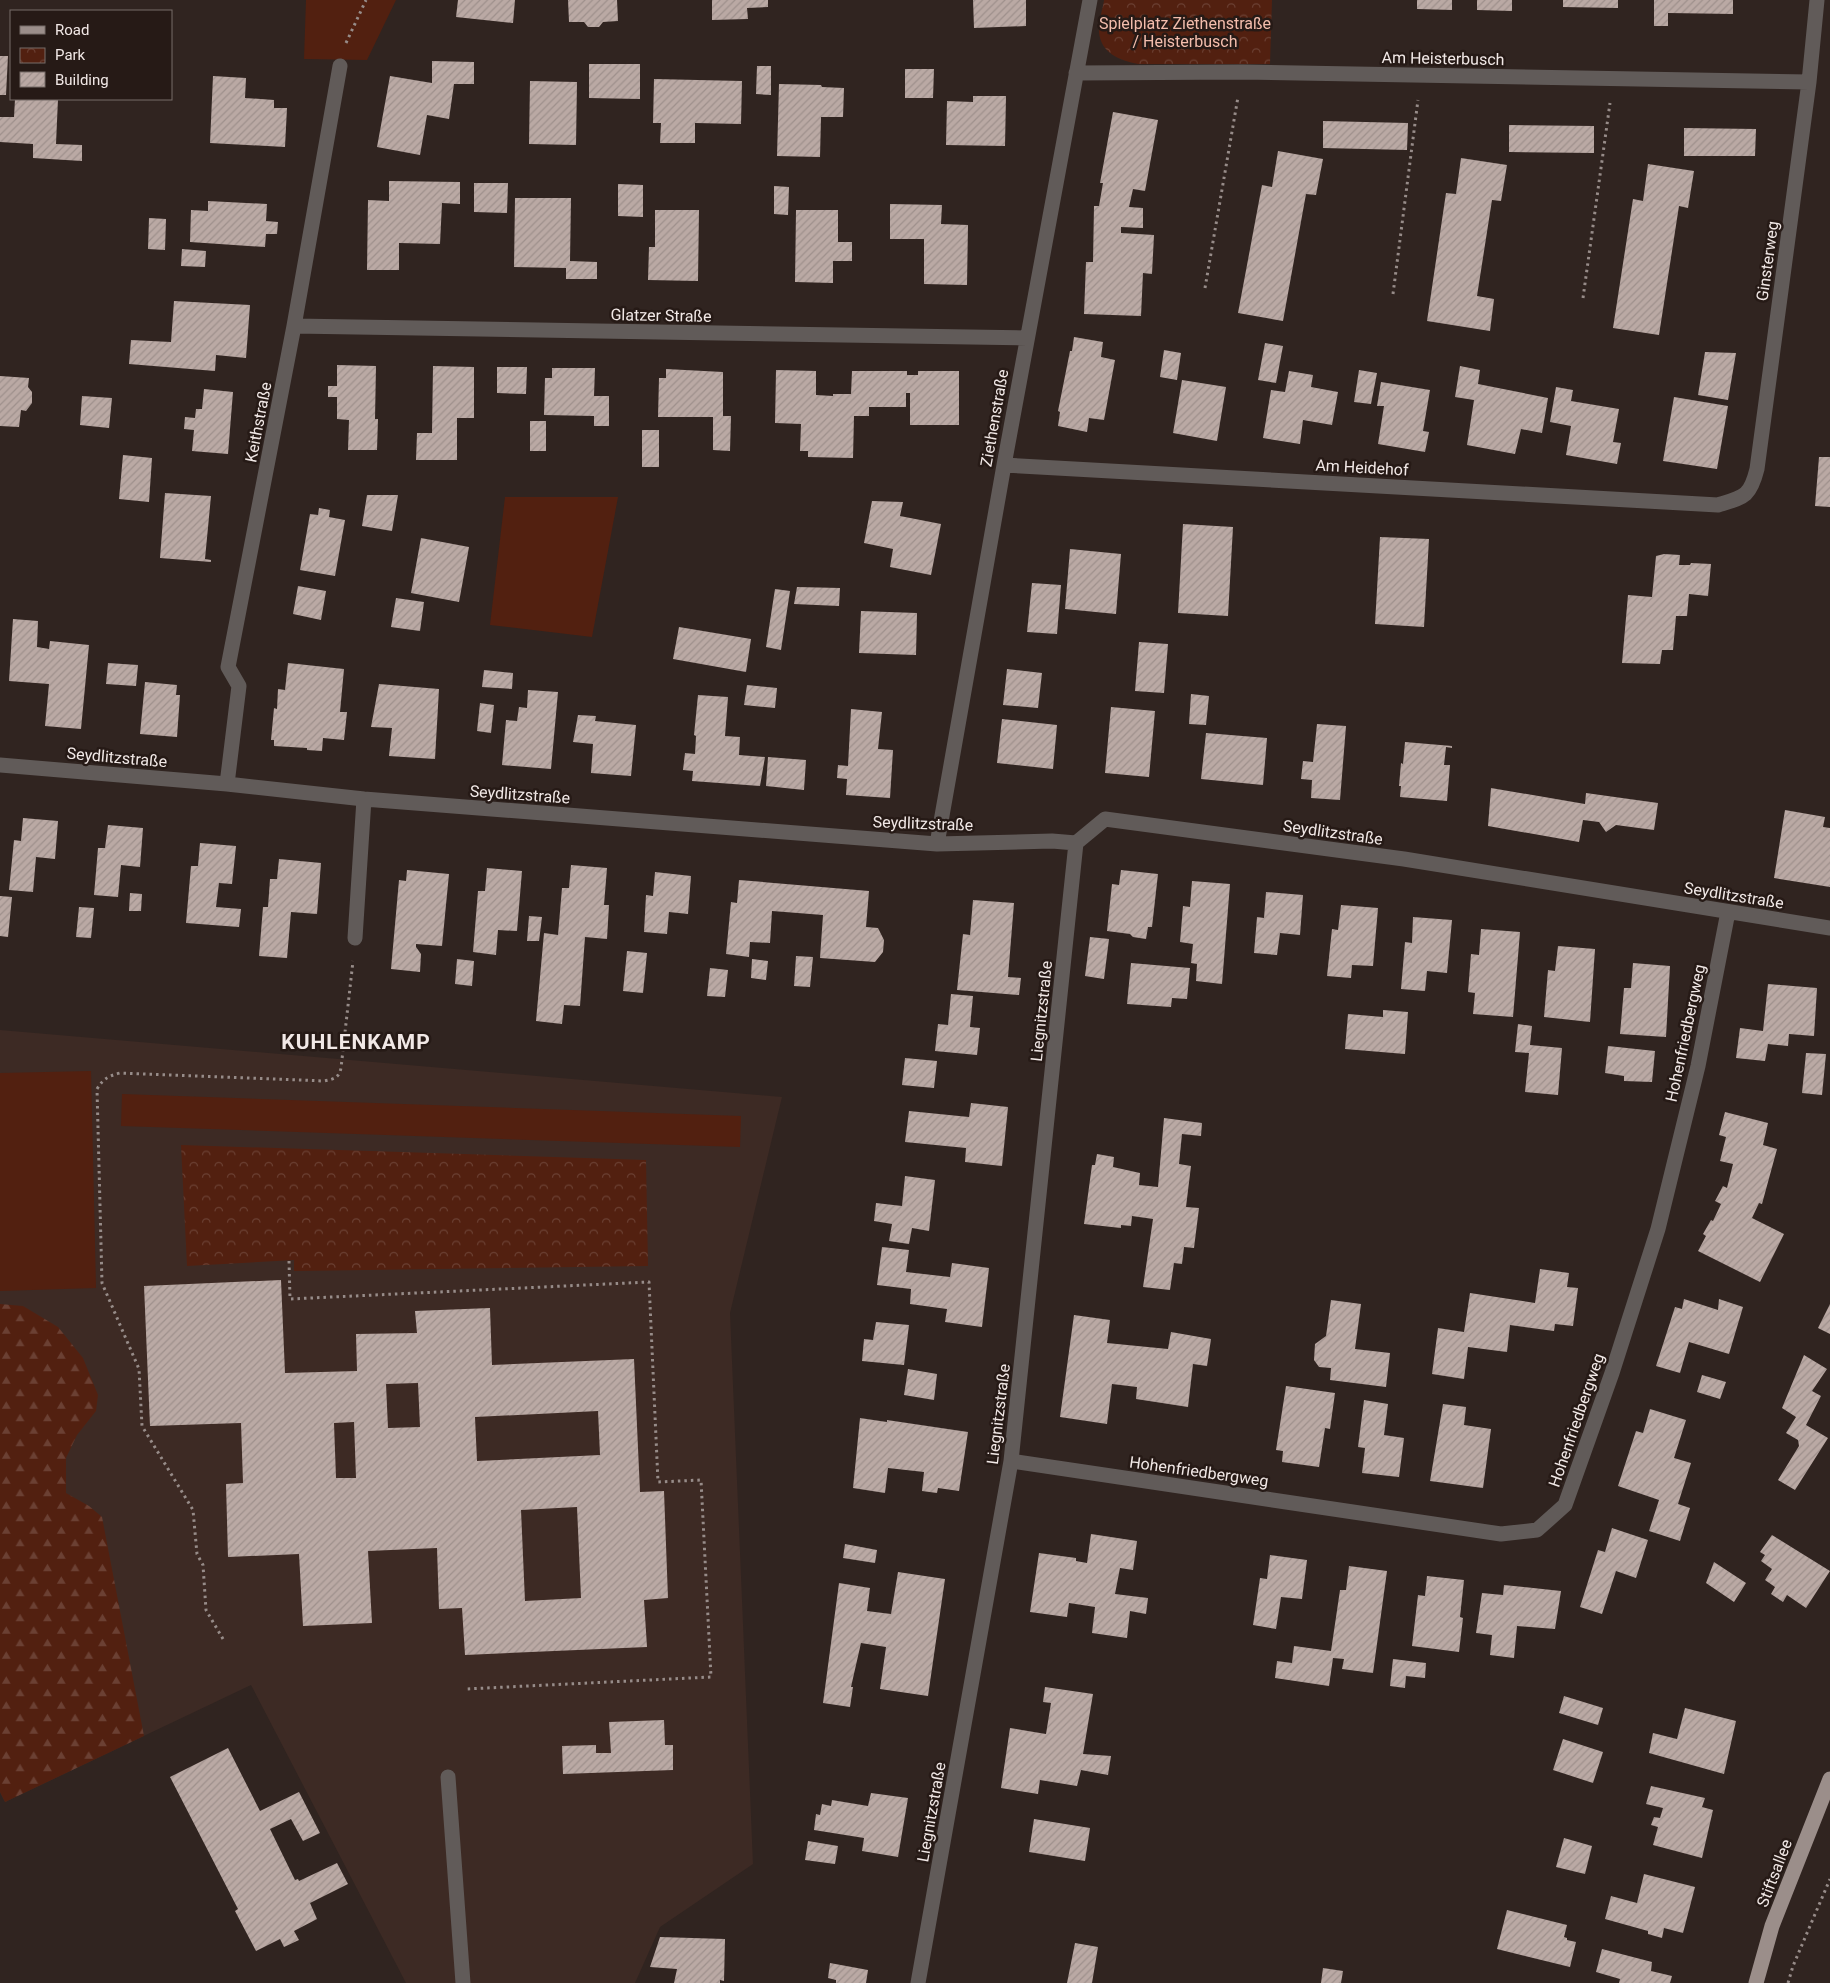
<svg xmlns="http://www.w3.org/2000/svg" width="1830" height="1983" font-family="Roboto,sans-serif">
<style>
.built{fill:#3d2a24}
.grass{fill:#522010}
.forest{fill:url(#forest-firs)}
.park{fill:url(#park-crowns)}
.building{fill:url(#building-hatch);fill-rule:evenodd}
.lines{fill:none;stroke-linecap:round;stroke-linejoin:round}
.path{stroke:#978c89;stroke-width:3;stroke-dasharray:2.5 4;stroke-linecap:butt}
.minor{stroke:#615b59;stroke-width:15}
.major{stroke:#9b8e8a;stroke-width:15}
.labels{text-anchor:middle;stroke-width:5;stroke-linejoin:round;paint-order:stroke}
.park-label{font-size:16px;fill:#f3bdac;stroke:#261a16}
.street-label{font-size:16px;fill:#f1e8e6;stroke:#261a16}
.district-label{font-size:21px;font-weight:bold;letter-spacing:1px;fill:#f1e8e6;stroke:#261a16}
</style>
<defs>
<pattern id="forest-firs" width="22" height="20" patternUnits="userSpaceOnUse" patternTransform="scale(1.25)"><rect width="22" height="20" fill="#522010"/><path d="M5 1l3.5 6h-7zM16 11l3.5 6h-7z" fill="#6b4033"/></pattern>
<pattern id="park-crowns" width="20" height="18" patternUnits="userSpaceOnUse" patternTransform="scale(1.25)"><rect width="20" height="18" fill="#522010"/><path d="M2 6a3 3 0 1 1 6 0M12 15a3 3 0 1 1 6 0" fill="none" stroke="#6b4033"/></pattern>
<pattern id="building-hatch" width="6" height="6" patternUnits="userSpaceOnUse" patternTransform="scale(1.25)"><rect width="6" height="6" fill="#baa9a4"/><path d="M-1 1l2-2M0 6l6-6M5 7l2-2" fill="none" stroke="#9e908c"/></pattern>
</defs>
<rect width="100%" height="100%" fill="#302420"/>
<path class="built" d="M0,1030L782,1097L730,1313L753,1864L660,1927L635,1983H406L251,1685L5,1802L0,1792Z"/>
<path class="grass" d="M306,0H396L367,60L304,59Z
M505,497H618L592,637L490,625Z
M91,1071L96,1288L0,1291V1073Z
M122,1094L741,1116L740,1147L121,1126Z"/>
<path class="forest" d="M0,1304L23,1306L58,1327L83,1358L98,1395L96,1411L77,1435L66,1458V1493L89,1506L102,1517L144,1736L5,1802L0,1792Z"/>
<path class="park" d="M1104,0H1272L1270,64H1138C1120,60 1101,54 1099,32C1098,22 1103,9 1104,0Z
M181,1145L646,1160L648,1266L294,1271V1260L187,1266Z"/>
<path class="building" d="M458,0H515L513,23L456,17Z
M568,0H617L618,21L603,22L599,27H588L584,22H569Z
M712,0H768V7L747,8L748,19L712,20Z
M973,0H1026V26L974,28Z
M1417,0H1452V10L1417,9Z
M1477,0H1512V11L1477,10Z
M1563,0H1618V8L1563,7Z
M1654,0H1733V14L1668,13V26H1654Z
M0,56H8L6,95H0Z
M432,61L474,62V84H454L449,119L427,115L420,155L377,147L390,76L432,83Z
M589,64H640V99L589,98Z
M757,66H771V95L756,94Z
M905,69H934L933,98H905Z
M213,76L246,78L245,98L274,100V108H287L285,147L210,143Z
M654,79L742,81L741,124L695,123V143H660L661,123H653Z
M530,81L577,82L576,145L529,144Z
M779,84L821,85L822,87L844,88L843,117H821L820,157L777,156Z
M973,96H1006L1005,146L946,145L947,101L973,102Z
M15,99H58L56,144L82,145V161L33,158V144L0,142V117H14Z
M1113,112L1158,120L1145,191L1133,189L1129,207L1143,208V228L1121,227V233L1154,235L1152,274L1143,273L1141,316L1084,314L1086,262H1093L1094,206H1099L1103,183H1100Z
M1323,121L1408,123L1407,150L1323,148Z
M1509,125L1594,126V153L1509,152Z
M1684,128L1756,129L1755,156H1684Z
M1278,151L1323,159L1316,195L1306,194L1283,321L1238,313L1262,185L1272,187Z
M1461,158L1507,165L1501,201L1492,200L1477,296L1494,299L1490,331L1427,321L1446,193L1456,194Z
M1648,164L1694,171L1688,208L1679,206L1659,335L1613,328L1633,199L1643,201Z
M389,181L460,182V204L442,203L440,244L399,243V270H367L368,200L389,201Z
M474,183H508L507,213L474,212Z
M618,184L643,185V217L618,216Z
M774,186L789,187L788,215L774,214Z
M515,198H571L570,261L597,262V279H566V268L514,267Z
M208,201L267,204L266,221L278,222L277,234H266L265,247L190,242L191,210L208,211Z
M890,204L942,205L941,224L968,225L967,285L924,284V239H890Z
M655,210H699L698,281L648,280L649,247H655Z
M796,210H838V242H852V261H833V283L795,282Z
M149,218L166,219L165,250L148,249Z
M182,249L206,251L205,267L181,266Z
M174,301L250,305L246,358L216,355L215,371L129,364L131,340L171,342Z
M1074,337L1103,342L1101,357L1115,360L1104,420L1089,418L1087,432L1058,426L1060,412L1058,411L1070,351H1072Z
M1265,343L1283,346L1276,383L1258,380Z
M1164,350L1181,353L1177,380L1160,377Z
M1705,352L1736,353L1728,400L1698,395Z
M337,365L376,366L375,419H378L377,450H348L349,420L337,419V397H328V386H337Z
M433,366L474,367V418H457V460H416L417,433H432Z
M1460,366L1480,370L1478,384L1548,398L1542,433L1521,429L1515,454L1467,445L1474,400L1455,397Z
M497,367H527L526,394L497,393Z
M552,368H595L594,396H609V426H594V416L544,415L545,378H552Z
M666,369L723,372V416H731L730,451L713,450V417H658L659,378H666Z
M776,370L816,371V395L833,396V394H851L852,371H907V375H918V371H959V425H910V393H906V407H869V416H854L853,458L808,457V451H800L801,424L775,423Z
M1359,370L1377,373L1371,404L1354,402Z
M1289,371L1313,375L1311,387L1338,392L1332,425L1303,420L1300,444L1263,438L1271,390L1285,392Z
M0,376L29,378L28,387L32,392V403L26,411L21,410L19,427L0,426Z
M1182,380L1226,387L1217,441L1173,433Z
M1381,382L1430,390L1423,431L1429,432L1425,452L1378,444L1384,406H1377Z
M1556,387L1573,390L1571,401L1619,409L1613,442L1621,443L1617,464L1566,455L1571,426L1550,422Z
M204,389L233,392L228,454L192,451L194,430L184,429L185,417L195,418L196,409H202Z
M82,396L112,398L109,428L80,425Z
M1674,397L1728,406L1717,469L1663,461Z
M530,421H546V451H530Z
M642,430H659V467H642Z
M123,455L152,458L149,502L119,499Z
M1819,457H1830V507L1815,506Z
M165,493L211,496L205,559L211,560V562L160,558Z
M367,495H398L392,531L362,526Z
M872,501L903,502L900,516L941,524L931,575L890,567L893,549L864,543Z
M319,508L330,510L329,517L345,520L335,576L300,570L310,514L318,515Z
M1183,524L1233,527L1228,616L1178,613Z
M1380,537L1429,539L1424,627L1375,624Z
M421,538L469,547L459,602L411,593Z
M1070,549L1121,554L1116,614L1065,609Z
M1664,554L1680,555L1679,565H1690L1691,563L1711,564L1708,596L1689,594L1687,616H1676L1673,650H1662L1660,664L1622,663L1628,595L1652,597L1656,556Z
M1032,583L1061,585L1057,634L1027,632Z
M298,586L326,591L321,620L293,614Z
M797,587L840,588L839,606L794,604Z
M775,589L790,591L781,650L766,647Z
M396,598L424,602L420,631L391,627Z
M861,611L917,613L916,655L859,653Z
M13,619L38,621L37,647L49,649L50,641L89,645L81,729L45,726L49,684L9,681Z
M679,627L751,639L746,672L673,659Z
M1139,642L1168,644L1164,693L1135,691Z
M108,663L138,665L136,686L106,684Z
M288,663L344,669L340,712H347L344,740L323,738L322,751L307,750V748L274,746V740H271L274,708L277,709L278,689L285,690Z
M1007,669L1042,673L1038,708L1003,705Z
M484,670L513,673L512,689L482,687Z
M145,682L177,685L176,695H180L177,737L140,734Z
M379,684L439,689L435,759L389,756L392,728L371,727Z
M747,685L777,688L775,708L744,705Z
M528,690L558,692L551,769L502,765L506,720L517,721L519,707L527,708Z
M1191,694L1209,696L1206,725L1189,724Z
M698,695L728,697L725,736L740,737L739,755L765,757L760,786L692,781L693,771L683,770L685,753L695,754L696,736L694,735Z
M480,703L494,705L491,733L477,731Z
M1111,707L1155,711L1149,777L1105,773Z
M851,709L882,712L878,749L893,750L890,798L846,795L847,779L837,778L838,765L848,766Z
M578,715L596,716L595,721L636,725L631,776L591,773L593,744L573,742Z
M1002,719L1057,725L1053,769L997,763Z
M1317,724L1346,726L1340,800L1311,798L1312,780L1301,779L1303,761L1313,762Z
M1206,733L1267,738L1263,785L1201,779Z
M1405,742L1452,746V748L1446,747L1444,765H1450L1447,801L1400,797L1401,786H1399L1401,763L1403,764Z
M768,757L806,760L804,790L766,786Z
M1491,788L1585,804L1586,793L1658,803L1654,830L1616,825L1606,832L1599,822L1583,820L1579,842L1488,826Z
M1785,810L1825,817L1823,827L1830,828V887L1774,878Z
M23,818L58,821L55,859L36,857L33,892L9,890L14,840L21,841Z
M108,825L143,828L140,867L121,865L118,897L94,895L98,848H105Z
M200,843L236,846L232,884L219,883L216,907L241,909L239,927L186,923L191,866H198Z
M279,859L321,863L317,914L291,912L287,958L259,956L263,907H268L270,879H277Z
M571,865L607,868L604,905H609L607,939L585,937L580,1006L564,1005L562,1024L536,1021L544,933L558,935L562,888H569Z
M487,868L522,871L517,931L498,930L496,955L473,952L478,891H485Z
M407,870L449,874L442,946L416,944V947L421,954L420,972L391,969L399,880L406,881Z
M1121,870L1158,874L1152,927H1148L1146,939L1133,937L1130,934L1107,931L1112,884L1119,885Z
M655,872L691,876L688,914L669,912L667,934L644,932L646,895L653,896Z
M739,880L869,891L866,927L878,928L884,940L883,952L875,962L820,958L823,915L772,911L770,943L750,942L749,957L726,954L731,902L737,903Z
M1192,881L1230,884L1222,984L1196,981L1197,964L1191,963L1193,944L1180,942L1183,906L1190,907Z
M1266,892L1303,895L1300,935L1280,933L1277,955L1254,953L1257,917L1264,918Z
M130,893L142,894L141,911H129Z
M0,896L12,897L8,937L0,936Z
M973,900L1014,903L1008,977L1021,978L1019,995L957,990L963,934L970,935Z
M1341,905L1378,908L1373,966L1352,965L1351,978L1327,976L1332,929L1338,930Z
M79,907L94,908L91,938L76,937Z
M529,916L542,917L539,941H527Z
M1413,917L1452,920L1447,973L1427,971L1425,991L1401,989L1405,942L1412,943Z
M1481,929L1520,932L1513,1017L1473,1014L1475,993L1468,992L1471,954L1479,955Z
M1090,937L1109,939L1104,979L1085,976Z
M1558,946L1595,949L1590,1022L1544,1017L1548,970L1555,971Z
M627,951L647,953L643,993L623,991Z
M796,956L813,957L810,987L794,986Z
M457,959L474,961L472,986L455,984Z
M752,959L768,961L766,980L751,978Z
M1131,963L1190,968L1187,999L1172,998L1171,1007L1127,1004Z
M1633,963L1670,966L1666,1037L1620,1034L1624,988H1631Z
M710,968L728,970L725,997L707,996Z
M1768,984L1817,988L1814,1036L1789,1034L1788,1046L1768,1044L1765,1061L1736,1058L1740,1028L1763,1031Z
M951,994L973,996L970,1027L980,1028L977,1055L935,1051L938,1024L948,1025Z
M1383,1010L1408,1012L1405,1054L1345,1049L1348,1014L1383,1017Z
M1518,1024L1532,1026L1530,1045L1562,1048L1558,1095L1525,1092L1529,1053L1515,1052Z
M1608,1046L1655,1051L1652,1082L1624,1081V1076L1605,1073Z
M1806,1053L1826,1054L1822,1095L1802,1093Z
M905,1058L937,1061L934,1088L902,1085Z
M971,1103L1008,1107L1002,1166L965,1162L966,1148L905,1142L909,1111L969,1117Z
M1725,1112L1768,1123L1763,1145L1777,1149L1762,1204L1759,1203L1752,1218L1784,1234L1760,1282L1698,1251L1706,1236L1703,1234L1711,1220L1713,1221L1721,1204L1715,1201L1723,1186L1727,1188L1733,1164L1720,1161L1726,1137L1719,1135Z
M1164,1118L1202,1123L1201,1136L1182,1134L1179,1164L1191,1166L1186,1207L1199,1208L1194,1248L1184,1247L1182,1264L1174,1263L1170,1290L1143,1287L1153,1219L1132,1216L1131,1226L1121,1225V1228L1084,1224L1092,1165H1095L1097,1154L1114,1157L1113,1167L1140,1173L1139,1185L1158,1187Z
M905,1176L935,1180L929,1231L912,1228L909,1244L889,1241L892,1224L874,1221L876,1203L902,1206Z
M882,1247L909,1250L906,1272L950,1277L952,1263L989,1268L982,1327L945,1322L947,1309L910,1304L911,1289L877,1285Z
M1540,1269L1569,1273L1567,1287L1578,1288L1573,1326L1555,1324L1554,1331L1510,1325L1507,1352L1468,1347L1464,1379L1432,1374L1438,1328L1464,1332L1470,1293L1535,1303Z
M281,1280L285,1373L357,1371L356,1334L417,1333L415,1311L490,1308L492,1365L634,1359L640,1492L664,1491L668,1598L644,1600L647,1647L465,1655L462,1608L439,1609L437,1548L368,1551L372,1623L303,1626L299,1554L228,1557L226,1484L243,1483L241,1423L150,1426L144,1286ZM418,1383L420,1427L388,1428L386,1384ZM598,1411L600,1455L477,1461L475,1417ZM354,1422L356,1478H336L334,1423ZM577,1507L581,1598L525,1601L521,1510Z
M1684,1299L1718,1310L1719,1299L1743,1307L1729,1354L1689,1342L1680,1373L1656,1366L1675,1307L1682,1309Z
M1331,1300L1361,1304L1355,1349L1390,1353L1386,1387L1330,1380L1331,1368L1319,1367L1314,1360L1315,1344L1326,1336Z
M1830,1304V1334L1818,1328Z
M1074,1315L1110,1320L1107,1343L1168,1349L1171,1332L1211,1339L1207,1366L1193,1364L1188,1407L1136,1399L1137,1387L1112,1384L1107,1424L1060,1417Z
M876,1322L909,1325L904,1365L862,1361L864,1339L873,1340Z
M1804,1355L1827,1369L1812,1391L1821,1396L1806,1425L1828,1438L1795,1490L1778,1480L1799,1446L1798,1440L1786,1433L1796,1417L1782,1408Z
M908,1369L937,1374L934,1400L904,1395Z
M1702,1375L1726,1382L1720,1399L1697,1392Z
M1286,1386L1335,1393L1330,1429L1325,1428L1319,1467L1282,1462L1283,1451L1276,1450Z
M1364,1400L1388,1404L1384,1435L1404,1438L1399,1477L1362,1473L1365,1448L1358,1447Z
M1443,1404L1466,1407L1464,1425L1491,1429L1483,1488L1430,1481Z
M1650,1409L1686,1420L1674,1458L1691,1463L1678,1504L1690,1508L1680,1541L1649,1531L1659,1500L1618,1486L1636,1431L1643,1433Z
M860,1418L887,1422V1420L968,1432L959,1491L938,1488L937,1493L922,1491L924,1472L888,1468L885,1493L853,1488Z
M1612,1528L1648,1540L1636,1578L1616,1571L1602,1614L1580,1607L1598,1550L1605,1552Z
M1091,1534L1137,1541L1133,1570L1120,1568L1115,1594L1148,1598L1146,1614L1130,1611L1127,1638L1092,1633L1095,1607L1069,1603L1067,1617L1030,1612L1039,1553L1076,1558V1561L1087,1563Z
M1772,1535L1830,1571L1806,1608L1787,1595L1783,1602L1771,1594L1775,1587L1765,1580L1772,1569L1761,1561L1765,1555L1760,1552Z
M845,1544L877,1550L875,1563L843,1558Z
M1270,1555L1307,1560L1302,1599L1281,1597L1276,1629L1253,1625L1260,1578L1267,1579Z
M1714,1562L1746,1583L1734,1602L1706,1583Z
M1349,1566L1387,1571L1373,1673L1342,1669L1344,1659L1333,1658L1329,1686L1275,1678L1277,1661L1292,1663L1294,1646L1331,1651L1340,1590H1346Z
M898,1572L945,1579L928,1696L880,1689L886,1647L861,1643L851,1687H853L850,1707L823,1703L839,1583L870,1588L867,1611L891,1614Z
M1427,1576L1464,1580L1460,1617L1463,1618L1459,1652L1412,1646L1418,1595L1425,1596Z
M1504,1585L1561,1591L1555,1629L1517,1626L1514,1658L1490,1655L1492,1635L1476,1633L1482,1593L1503,1595Z
M1393,1659L1426,1663L1425,1678L1406,1676L1405,1688L1390,1686Z
M1045,1687L1093,1694L1083,1754L1111,1756L1108,1775L1081,1770L1077,1786L1040,1780L1038,1794L1001,1788L1010,1728L1046,1734L1051,1703L1043,1702Z
M1564,1696L1603,1708L1598,1725L1559,1713Z
M1685,1708L1736,1721L1724,1774L1649,1753L1653,1733L1677,1739Z
M664,1720L665,1745H673V1770L563,1774L562,1746L596,1745V1753H611L609,1722Z
M1563,1739L1603,1752L1593,1783L1553,1770Z
M228,1748L260,1811L299,1792L320,1833L303,1841L291,1819L270,1829L295,1880L298,1879L299,1881L337,1863L348,1884L310,1903L317,1919L294,1931L299,1940L284,1947L280,1939L256,1951L235,1911L238,1909L170,1777Z
M1651,1786L1705,1798L1702,1807L1713,1810L1702,1858L1653,1845L1658,1827L1651,1825L1654,1817L1660,1818L1663,1808L1646,1804Z
M871,1793L908,1798L898,1857L862,1851L864,1838L814,1830L816,1814L820,1815L822,1804L831,1806L832,1800L868,1806Z
M1034,1819L1090,1828L1085,1861L1029,1852Z
M1564,1838L1592,1846L1585,1874L1556,1867Z
M808,1841L838,1846L835,1864L805,1860Z
M1644,1874L1695,1887L1683,1933L1664,1928L1662,1938L1648,1934V1931L1605,1919L1611,1896L1637,1903Z
M1507,1910L1567,1925L1564,1937L1567,1938V1940L1576,1942L1570,1967L1497,1949Z
M660,1937L725,1939L724,1981L720,1980V1983H674L677,1969L650,1967Z
M1075,1943L1098,1947L1092,1983H1067Z
M1602,1949L1652,1962L1651,1971L1672,1976L1670,1983H1619L1620,1979L1596,1972Z
M830,1963L868,1970L866,1983H836V1980L828,1978Z
M1323,1968L1343,1971L1341,1983H1321Z"/>
<g class="lines">
<path class="path" d="M346,43L366,0
M1205,288L1238,97
M1393,294L1418,100
M1583,298L1610,103
M289,1261L290,1299L649,1282L658,1482L701,1480L711,1677L466,1689
M223,1639L206,1610L203,1565L197,1554L193,1510L142,1426L139,1369L102,1283L97,1089C103,1079 108,1076 120,1073L324,1081C334,1079 339,1078 341,1068L353,961
M1788,1983L1793,1966L1830,1879"/>
<path class="minor" d="M1076,73L1243,72L1809,82
M294,326L1027,338
M1004,465L1718,505C1744,497 1750,497 1757,469L1809,82L1817,0
M0,765L227,784L364,799L937,844L1052,841L1076,843L1105,819L1404,859L1830,928
M227,784L239,686L228,667L294,326L340,66
M937,844L1004,465L1090,0
M355,938L364,799
M1011,1461L1501,1534L1537,1530L1565,1505L1612,1373L1658,1229L1698,1066L1728,912
M448,1777L463,1983
M918,1983L1011,1461L1076,843"/>
<path class="major" d="M1756,1983L1772,1926L1830,1779"/>
</g>
<g class="labels">
<g class="park-label">
<text x="1185" y="29">Spielplatz Ziethenstraße<tspan x="1185" dy="18">/ Heisterbusch</tspan></text>
</g>
<g class="street-label">
<text transform="translate(1443 58) rotate(1)" y="6">Am Heisterbusch</text>
<text transform="translate(1767 261) rotate(-82)" y="6">Ginsterweg</text>
<text transform="translate(661 315) rotate(1)" y="6">Glatzer Straße</text>
<text transform="translate(994 418) rotate(-80)" y="6">Ziethenstraße</text>
<text transform="translate(258 422) rotate(-79)" y="6">Keithstraße</text>
<text transform="translate(1362 467) rotate(3)" y="6">Am Heidehof</text>
<text transform="translate(117 757) rotate(5)" y="6">Seydlitzstraße</text>
<text transform="translate(520 794) rotate(4)" y="6">Seydlitzstraße</text>
<text transform="translate(923 823) rotate(2)" y="6">Seydlitzstraße</text>
<text transform="translate(1333 832) rotate(8)" y="6">Seydlitzstraße</text>
<text transform="translate(1734 895) rotate(9)" y="6">Seydlitzstraße</text>
<text transform="translate(1041 1011) rotate(-84)" y="6">Liegnitzstraße</text>
<text transform="translate(1685 1033) rotate(-78)" y="6">Hohenfriedbergweg</text>
<text transform="translate(998 1414) rotate(-83)" y="6">Liegnitzstraße</text>
<text transform="translate(1576 1420) rotate(-71)" y="6">Hohenfriedbergweg</text>
<text transform="translate(1199 1471) rotate(8)" y="6">Hohenfriedbergweg</text>
<text transform="translate(931 1812) rotate(-80)" y="6">Liegnitzstraße</text>
<text transform="translate(1774 1873) rotate(-69)" y="6">Stiftsallee</text>
</g>
<g class="district-label">
<text x="356" y="1049">KUHLENKAMP</text>
</g>
</g>
<rect x="10" y="10" width="162" height="90" fill="#261a16" stroke="#776c69"/>
<rect x="20" y="26" width="25" height="8" fill="#9b8e8a" stroke="#776c69"/>
<text x="55" y="35" font-size="15" fill="#f1e8e6">Road</text>
<rect x="20" y="48" width="25" height="15" fill="url(#park-crowns)" stroke="#776c69"/>
<text x="55" y="60" font-size="15" fill="#f1e8e6">Park</text>
<rect x="20" y="72" width="25" height="15" fill="url(#building-hatch)" stroke="#776c69"/>
<text x="55" y="85" font-size="15" fill="#f1e8e6">Building</text>
</svg>
